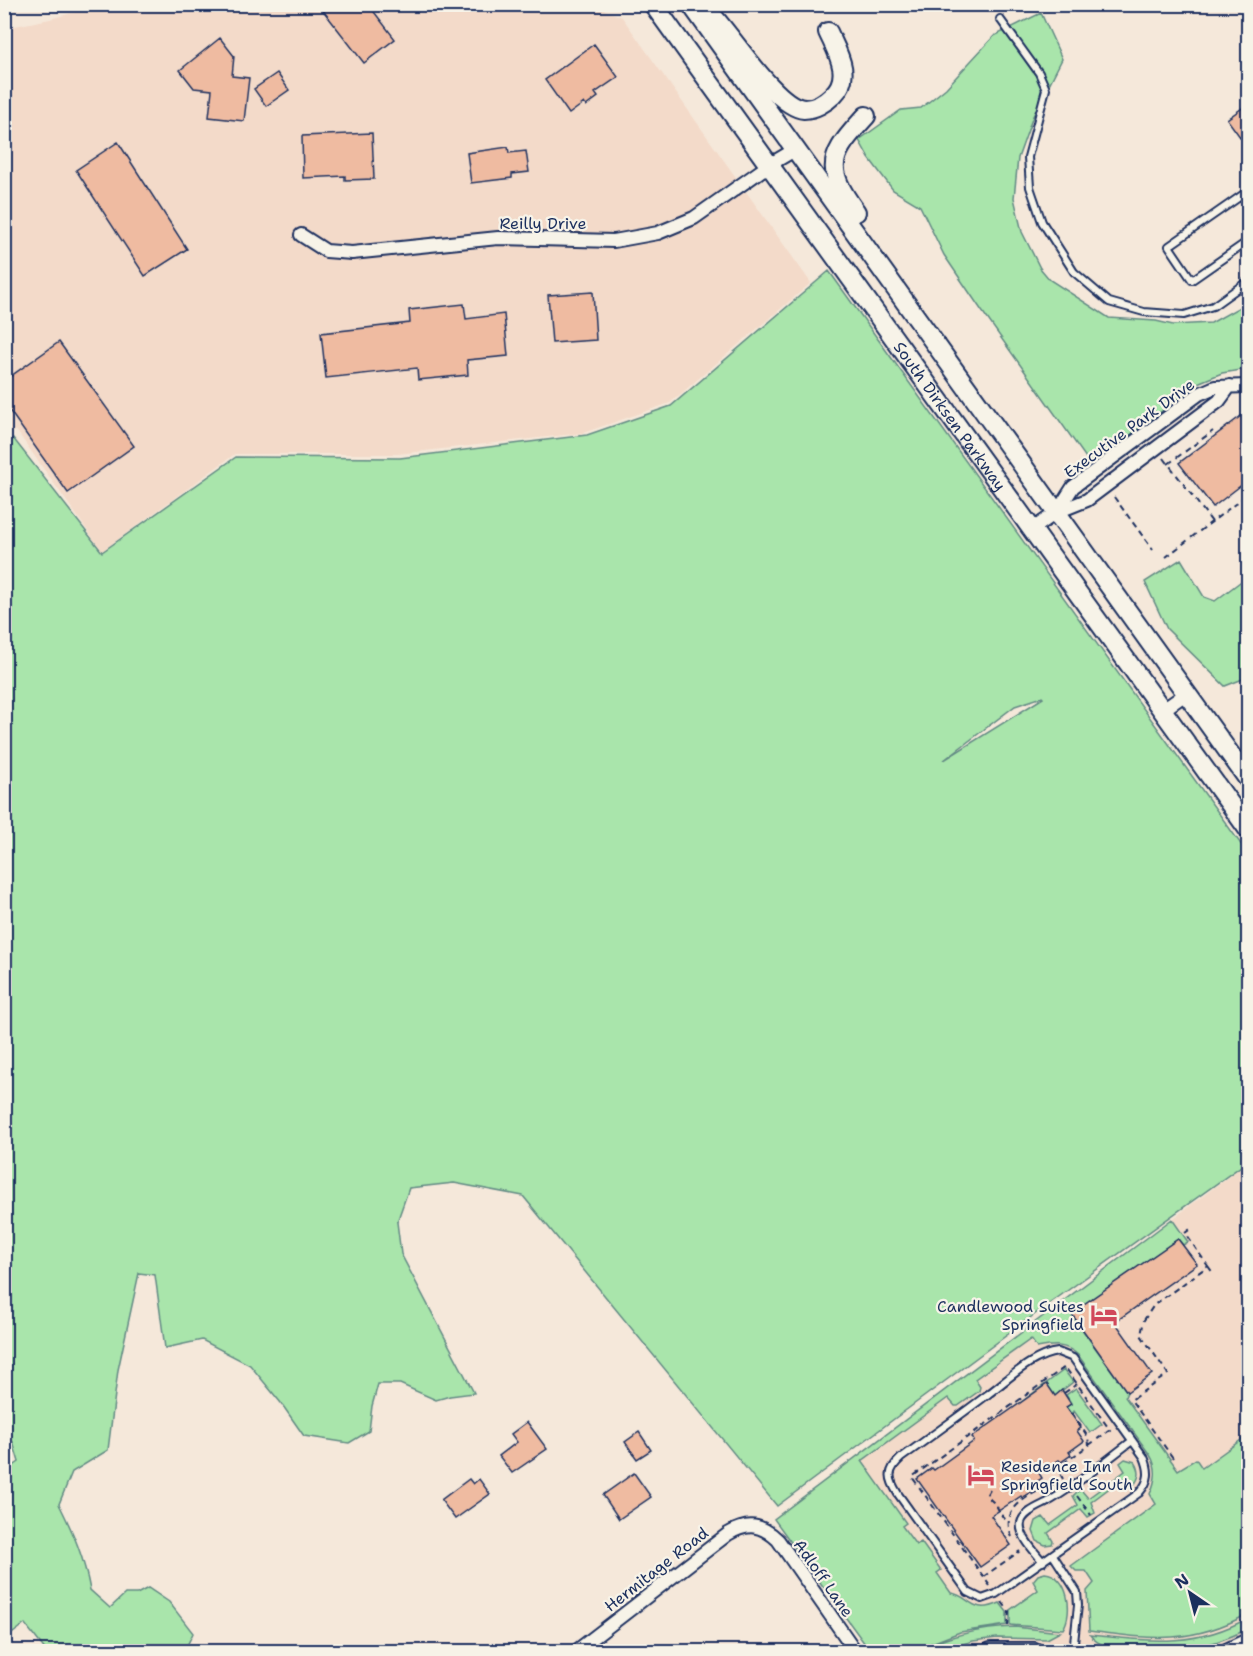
<svg xmlns="http://www.w3.org/2000/svg" width="1253" height="1656" font-family="'Shantell Sans',sans-serif">
<style>
.built{fill:#f3dac9}
.green{fill:#a9e5ab;stroke:#628a84;stroke-width:1.5;fill-rule:evenodd}
.building{fill:#efbba1;stroke:#1b2f5e;stroke-width:1.5}
.lines{fill:none;stroke-linecap:round;stroke-linejoin:round}
.service-casing{stroke:#1b2f5e;stroke-width:10}
.minor-casing{stroke:#1b2f5e;stroke-width:16}
.secondary-casing{stroke:#1b2f5e;stroke-width:22}
.path{stroke:#1b2f5e;stroke-width:2;stroke-dasharray:6 4.5;stroke-linecap:butt}
.service{stroke:#f7f3e8;stroke-width:6}
.minor{stroke:#f7f3e8;stroke-width:12}
.secondary{stroke:#f7f3e8;stroke-width:18}
.labels{text-anchor:middle;stroke-width:4.5;stroke-linejoin:round;paint-order:stroke}
.street-label{font-size:16px;fill:#1b2f5e;stroke:#f7f3e8}
.poi-label{font-size:16px;fill:#1b2f5e;stroke:#f7f3e8;text-anchor:end}
</style>
<rect width="100%" height="100%" fill="#f5e8da"/>
<filter id="ink" filterUnits="userSpaceOnUse"><feTurbulence type="fractalNoise" baseFrequency=".0167" numOctaves="2"/><feDisplacementMap in="SourceGraphic" scale="12" xChannelSelector="R" yChannelSelector="G"/><feConvolveMatrix kernelMatrix="1 2 1 2 8 2 1 2 1" color-interpolation-filters="sRGB"/></filter>
<g filter="url(#ink)">
<path class="built" d="M101,5H602L605,10L622,17L811,283L670,403L583,433L398,454H235L102,551L16,430L5,437V28L50,19Z
M1248,1162V1651H870L774,1519Z"/>
<path class="green" d="M1041,13L1062,59L1033,116L1018,158L1014,198L1022,232L1040,268L1050,280L1109,318L1156,321L1173,325L1211,323L1245,304C1253,317 1244,354 1241,370L1222,373L1200,382L1091,465L982,311L944,255L920,206L893,190L869,158L859,140L901,110L921,108L946,88L994,36Z
M829,271L1248,854V1161L1046,1306L777,1506L523,1196L454,1183L409,1188L397,1222L401,1254L474,1393L450,1396L436,1400L400,1384H378L372,1406L369,1431L349,1443L304,1436L281,1403L250,1365L202,1340L165,1348L155,1275L139,1273L118,1370L108,1450L72,1472L59,1504C74,1534 84,1558 90,1590L110,1608L125,1594H137L148,1588L169,1602L193,1633L184,1652L46,1651L25,1624L5,1639V1472L19,1462L13,1442L4,1435L5,445L13,438L102,552L236,457L400,458L587,435L671,406ZM1042,697L1043,698L944,760L1015,706Z
M1181,559L1204,597L1215,601L1248,576V677L1225,686L1167,629L1145,582Z
M1172,1219L1188,1242L1183,1245L1178,1239L1071,1314L1127,1392L1125,1397L1178,1470L1196,1459L1202,1468L1248,1435V1614C1190,1645 1152,1639 1089,1631L1087,1591L1094,1583L1086,1571H1076L1071,1566L1156,1504L1150,1494C1156,1480 1158,1468 1150,1455L1078,1355C1065,1343 1053,1345 1037,1348L1031,1339L975,1379L980,1387L979,1391L958,1406H955L948,1398L862,1461L906,1523L902,1526L916,1545L921,1542L941,1570L937,1573L951,1593C970,1595 971,1616 1000,1603L1007,1612V1625L960,1632L911,1651H870L774,1519Z
M1064,1370L1073,1382L1055,1396L1046,1384L1016,1406Z
M1076,1388L1102,1424L1090,1433L1074,1411L1070,1414L1064,1408L1071,1403L1066,1395Z
M1125,1459L1135,1462C1141,1471 1140,1478 1133,1486H1129L1123,1478L1091,1502L1095,1513L1088,1517L1081,1509L1048,1533L1053,1541L1052,1544L1045,1545L1037,1541L1033,1531L1036,1521L1043,1517L1050,1525L1078,1505L1073,1496L1078,1491H1082L1088,1498L1125,1471L1120,1463Z
M1045,1573C1068,1575 1074,1612 1063,1629L1010,1625V1610L1038,1590L1033,1581L1038,1575Z
M1248,1618V1629C1204,1650 1177,1653 1129,1649C1113,1647 1100,1648 1090,1635C1149,1641 1195,1648 1248,1618Z
M1015,1627L1060,1632L1047,1639L997,1638L973,1641L940,1651H917C947,1636 981,1628 1015,1627Z"/>
<path class="building" d="M318,4H368L395,39L364,63Z
M220,38L234,56L232,76L249,78L244,121L209,117L212,90L194,88L180,70Z
M594,44L618,77L595,93L598,97L586,106L584,103L569,114L545,80Z
M277,73L289,90L266,106L254,89Z
M1248,104V148L1227,119Z
M372,133L374,179L345,180V176L303,178L302,136Z
M118,142L187,249L145,276L76,170Z
M508,147L509,153L526,151L529,172L512,174V178L471,183L467,153Z
M593,292L596,340L552,343L548,295Z
M464,304L466,319L504,314L508,356L467,360L468,375L418,380L417,368L326,378L321,333L410,323L409,310Z
M59,342L134,446L68,493L4,403V381Z
M1241,416L1248,426V480L1213,507L1179,463Z
M1178,1239L1197,1264L1115,1322L1152,1374L1127,1392L1071,1313Z
M1047,1384L1055,1396L1062,1390L1071,1404L1066,1407L1081,1428L1077,1431L1084,1441L1069,1452L1071,1455L1061,1462L1059,1460L1039,1473L1042,1478L1029,1487L1032,1492L1022,1498L1021,1496L991,1516L1011,1545L980,1567L917,1479L932,1468L934,1470L974,1441L972,1437Z
M527,1422L547,1449L512,1473L499,1456L517,1442L511,1434Z
M639,1432L651,1450L637,1459L625,1442Z
M634,1473L651,1497L619,1519L603,1495Z
M469,1479L473,1484L479,1479L490,1494L455,1519L441,1500Z"/>
<g class="lines">
<defs>
<path id="service" d="M1000,19L1039,73L1046,89L1028,157L1030,187L1042,222L1074,272L1109,302L1144,312L1184,315L1213,306L1248,281
M1248,191L1169,246L1192,280L1248,241
M1058,1352L1073,1358L1144,1457C1150,1471 1150,1481 1139,1493L996,1594L982,1599L968,1592L898,1494C888,1478 887,1471 901,1458C930,1437 959,1416 987,1395C1009,1379 1032,1355 1058,1352Z
M1053,1555L1077,1592L1078,1605L1073,1652
M1043,1562C1036,1553 1018,1535 1021,1523C1023,1513 1038,1507 1046,1503C1076,1486 1104,1462 1132,1441"/>
<path id="minor" d="M301,235L326,251L352,253L498,238L614,241L658,233L694,218L769,165L796,149
M1057,512L1073,487L1199,394L1215,387L1248,386
M1033,529L1057,512L1087,500L1219,401L1230,386
M1163,710L1187,693
M575,1652L728,1534C748,1522 761,1524 778,1540L856,1652"/>
<g id="secondary">
<path id="s1" d="M653,4L1248,829"/>
<path d="M691,4L1248,779"/>
<path d="M702,4C727,27 774,107 804,109C815,109 826,102 833,95C853,76 837,52 828,32"/>
<path d="M856,212C823,167 830,155 866,116"/>
<path d="M991,1652H1034"/>
<path d="M1229,1652L1248,1643"/>
</g>
</defs>
<use href="#service" class="service-casing"/>
<use href="#minor" class="minor-casing"/>
<use href="#secondary" class="secondary-casing"/>
<path class="path" d="M1164,458L1212,522
M1168,464L1213,431
M1244,485L1248,490
M1114,497L1153,550
M1166,557L1248,494
M1208,1266L1213,1273
M1064,1393L1077,1384
M1072,1413L1088,1437L1089,1445
M1173,1458L1131,1400L1168,1374L1141,1335L1144,1320L1154,1305L1208,1266L1185,1233L1193,1227
M990,1489L987,1494C989,1500 992,1500 996,1505C1000,1512 1000,1516 1008,1521
M1077,1496L1091,1515
M1012,1537C998,1508 1031,1493 1054,1485
M983,1577L1020,1551
M990,1586L912,1477L1065,1367L1110,1430L1057,1468L1063,1479
M1002,1602L1009,1611L1008,1626"/>
<use href="#service" class="service"/>
<use href="#minor" class="minor"/>
<use href="#secondary" class="secondary"/>
</g>
</g>
<defs>
<symbol id="hotel-bare" viewBox="-9 -9 18 18"><path d="M-6-4.5h1.5V1H6V5H4.5V3h-9V5H-6ZM-4 0a1.8 1.8 0 1 1 3.6 0ZM.5 0V-2.5h3Q6-2.5 6 0Z" fill="#d1495b" stroke="#f7f3e8" stroke-width="2.5" paint-order="stroke"/></symbol>
</defs>
<g fill-rule="evenodd">
<use href="#hotel-bare" x="1085" y="1296" width="38" height="38"/>
<use href="#hotel-bare" x="962" y="1456" width="38" height="38"/>
</g>
<g class="labels">
<g class="street-label">
<text x="543" y="229">Reilly Drive</text>
<text dy="6" stroke="none"><textPath href="#s1" startOffset="508">South Dirksen Parkway</textPath></text>
<text transform="translate(1129 428) rotate(-36)" y="6">Executive Park Drive</text>
<text transform="translate(656 1569) rotate(-38)" y="6">Hermitage Road</text>
<text transform="translate(824 1578) rotate(55)" y="6">Adloff Lane</text>
</g>
<g class="poi-label">
<text x="1084" y="1312">Candlewood Suites<tspan x="1084" dy="18">Springfield</tspan></text>
<text x="1001" y="1472" text-anchor="start">Residence Inn<tspan x="1001" dy="18">Springfield South</tspan></text>
</g>
</g>
<rect width="1253" height="1656" fill="none" stroke="#f7f3e8" stroke-width="24"/>
<rect x="12" y="12" width="1229" height="1632" fill="none" stroke="#1b2f5e" stroke-width="2" filter="url(#ink)"/>
<g transform="translate(1190 1593) rotate(325)" stroke="#f7f3e8" stroke-width="4.5" paint-order="stroke">
<path d="M0-4.5L10 22L0 15L-10 22Z" fill="#1b2f5e"/>
<text y="-9" font-size="16" font-weight="bold" text-anchor="middle" fill="#1b2f5e">N</text>
</g>
</svg>
